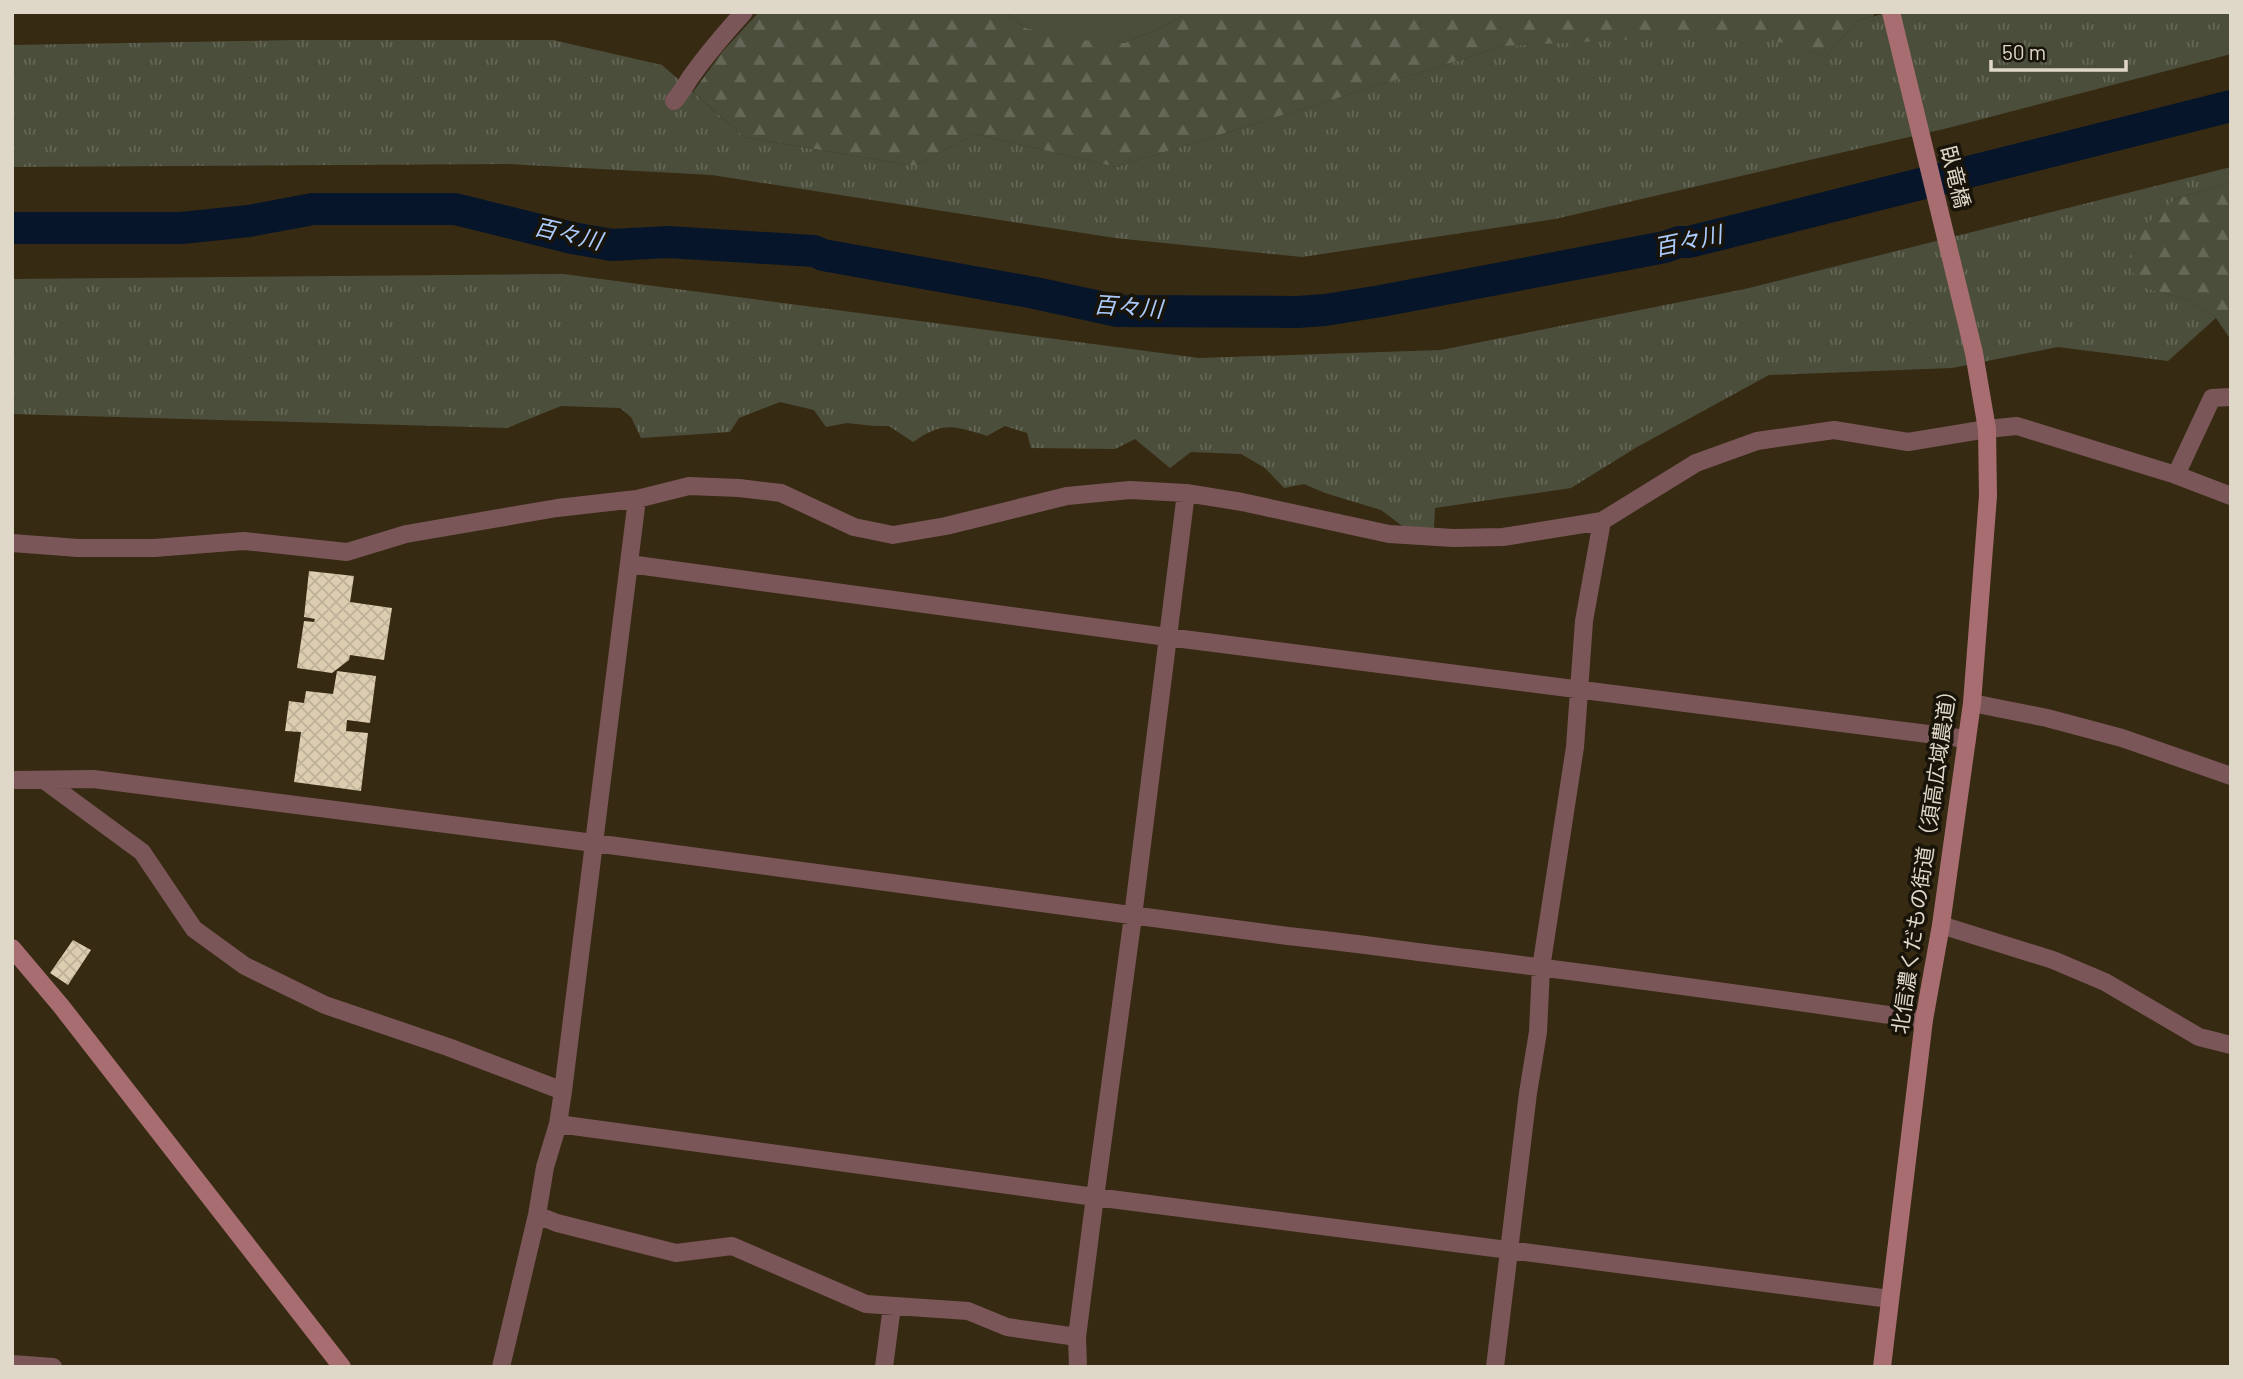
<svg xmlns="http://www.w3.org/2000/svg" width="2243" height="1379" font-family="Barlow,'Noto Sans JP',sans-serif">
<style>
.grass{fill:url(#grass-tufts)}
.forest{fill:url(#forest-firs)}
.green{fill:#4c4e3c}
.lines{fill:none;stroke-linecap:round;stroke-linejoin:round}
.river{stroke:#07152b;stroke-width:32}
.building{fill:url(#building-cross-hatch)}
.street{stroke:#7b5659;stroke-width:18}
.secondary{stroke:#a76d71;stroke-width:18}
.labels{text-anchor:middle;stroke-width:7;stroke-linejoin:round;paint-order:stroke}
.street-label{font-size:21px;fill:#dfd8c9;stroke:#191409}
.water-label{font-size:23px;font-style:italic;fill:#abcbfd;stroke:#191409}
</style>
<defs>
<pattern id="grass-tufts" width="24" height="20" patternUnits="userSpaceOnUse" patternTransform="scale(1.75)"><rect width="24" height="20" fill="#4c4e3c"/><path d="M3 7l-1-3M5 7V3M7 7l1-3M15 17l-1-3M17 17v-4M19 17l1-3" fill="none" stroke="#656757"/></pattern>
<pattern id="forest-firs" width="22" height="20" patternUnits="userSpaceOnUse" patternTransform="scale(1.75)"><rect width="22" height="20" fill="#4c4e3c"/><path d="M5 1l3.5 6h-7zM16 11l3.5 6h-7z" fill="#656757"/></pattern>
<pattern id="building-cross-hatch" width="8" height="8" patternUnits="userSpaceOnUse" patternTransform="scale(1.75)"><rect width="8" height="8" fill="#dccdb0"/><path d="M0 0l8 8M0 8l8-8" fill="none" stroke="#bdb199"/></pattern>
</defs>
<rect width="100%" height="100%" fill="#362a12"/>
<path class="grass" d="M1891,12H2231V54L1948,128L1555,219L1302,257L1115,238L712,175L507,164L12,167V45L293,40H553L662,65L744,137L914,166L976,134L1116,167L1505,46L1748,31L1825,57L1858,20Z
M2231,167V181L2174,200L2143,287L2188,300L2216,318L2168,361L2058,347L1952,368L1769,375L1637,447L1571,488L1435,508L1434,528H1405L1381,510L1325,493L1304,484L1284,488L1265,468L1241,454L1191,452L1170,468L1135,439L1115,449L1031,448L1027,433L1005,426L987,436C954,426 944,421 913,442L889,426H875L847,423L826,427L814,410L780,402L739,418L730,432L641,438L631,417L620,408L561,406L507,428L12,414V279L563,274L1199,358L1441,350L1745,289Z"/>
<path class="forest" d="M759,12H1005L1026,28L1124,43L1156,30L1190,12H1873L1874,16L1858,20L1825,57L1752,33L1505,46L1116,167L976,134L914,166L744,137L693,92L723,51Z
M2231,181V340L2216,318L2188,300L2143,287L2127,263L2142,228L2174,200Z"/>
<path class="green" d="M1005,12H1190L1156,30L1124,43L1080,40L1026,28Z"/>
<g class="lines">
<path class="river" d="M12,228H181L249,221L313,209H455L572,238L612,245L668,242L814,251L823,255L1035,293L1118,311L1297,312L1325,310L1381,301L1665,247L1679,242H1689L2231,106"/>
</g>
<path class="building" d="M309,571L354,576L350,602L392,608L384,660L350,655L349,660L332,673L297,668L304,621L314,622L315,619L304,617Z
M337,671L376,676L370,723L347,720L346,731L368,733L361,791L294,782L301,732L285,731L289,701L304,703L306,691L333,694Z
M73,940L91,950L68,985L50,973Z"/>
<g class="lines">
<path class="street" d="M674,101C681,93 685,86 690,78C706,55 725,33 744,12
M2176,475L2212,398L2231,397
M12,543L78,548H154L244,541L347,552L406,534L557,508L637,499L689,486L739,488L781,493L854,527L893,535L946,526L1067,496L1130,490L1186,493L1242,502L1389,534L1453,538L1503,537L1602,521L1696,463L1757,441L1834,430L1908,442L1987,429L2017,426L2176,475L2231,496
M629,564L1167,637L1967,739
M1972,703L2047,718L2122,738L2231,776
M12,780L93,779L594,843L1288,936C1348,942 1407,951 1467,958C1619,977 1772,998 1924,1020
M44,780L142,852L194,929L245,966L325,1005L448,1047L563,1091
M1941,925L2053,960L2105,982L2199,1037L2231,1045
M558,1124L1095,1197L1890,1299
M537,1215L557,1223L676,1253L732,1246L866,1304L968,1311L1007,1327L1077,1337
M12,1364L53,1367
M501,1367L537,1215L545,1167L558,1124L563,1091L637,499
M884,1367L892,1306
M1078,1367L1077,1337L1091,1227L1133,916L1186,493
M1495,1367L1528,1093L1538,1032L1541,968L1575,747L1584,621L1602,521"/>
<path class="secondary" d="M12,948L61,1006L342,1367
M1882,1367L1924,1020L1941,925L1972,703L1988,496L1987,429L1974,353L1891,12"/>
</g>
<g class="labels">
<g class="street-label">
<text transform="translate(1955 177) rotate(76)" y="7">臥竜橋</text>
<text transform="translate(1925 857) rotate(-82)" y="7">北信濃くだもの街道（須高広域農道）</text>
</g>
<g class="water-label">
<text transform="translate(568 234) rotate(13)" y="8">百々川</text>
<text transform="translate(1688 241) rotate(-12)" y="8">百々川</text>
<text transform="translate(1128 307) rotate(4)" y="8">百々川</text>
</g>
</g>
<rect width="2243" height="1379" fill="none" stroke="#dfd8c9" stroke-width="28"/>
<path d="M1991 60v10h135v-10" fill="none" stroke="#dfd8c9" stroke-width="3.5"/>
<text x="2002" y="60" font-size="21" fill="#dfd8c9" stroke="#191409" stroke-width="5" paint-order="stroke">50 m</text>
</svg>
